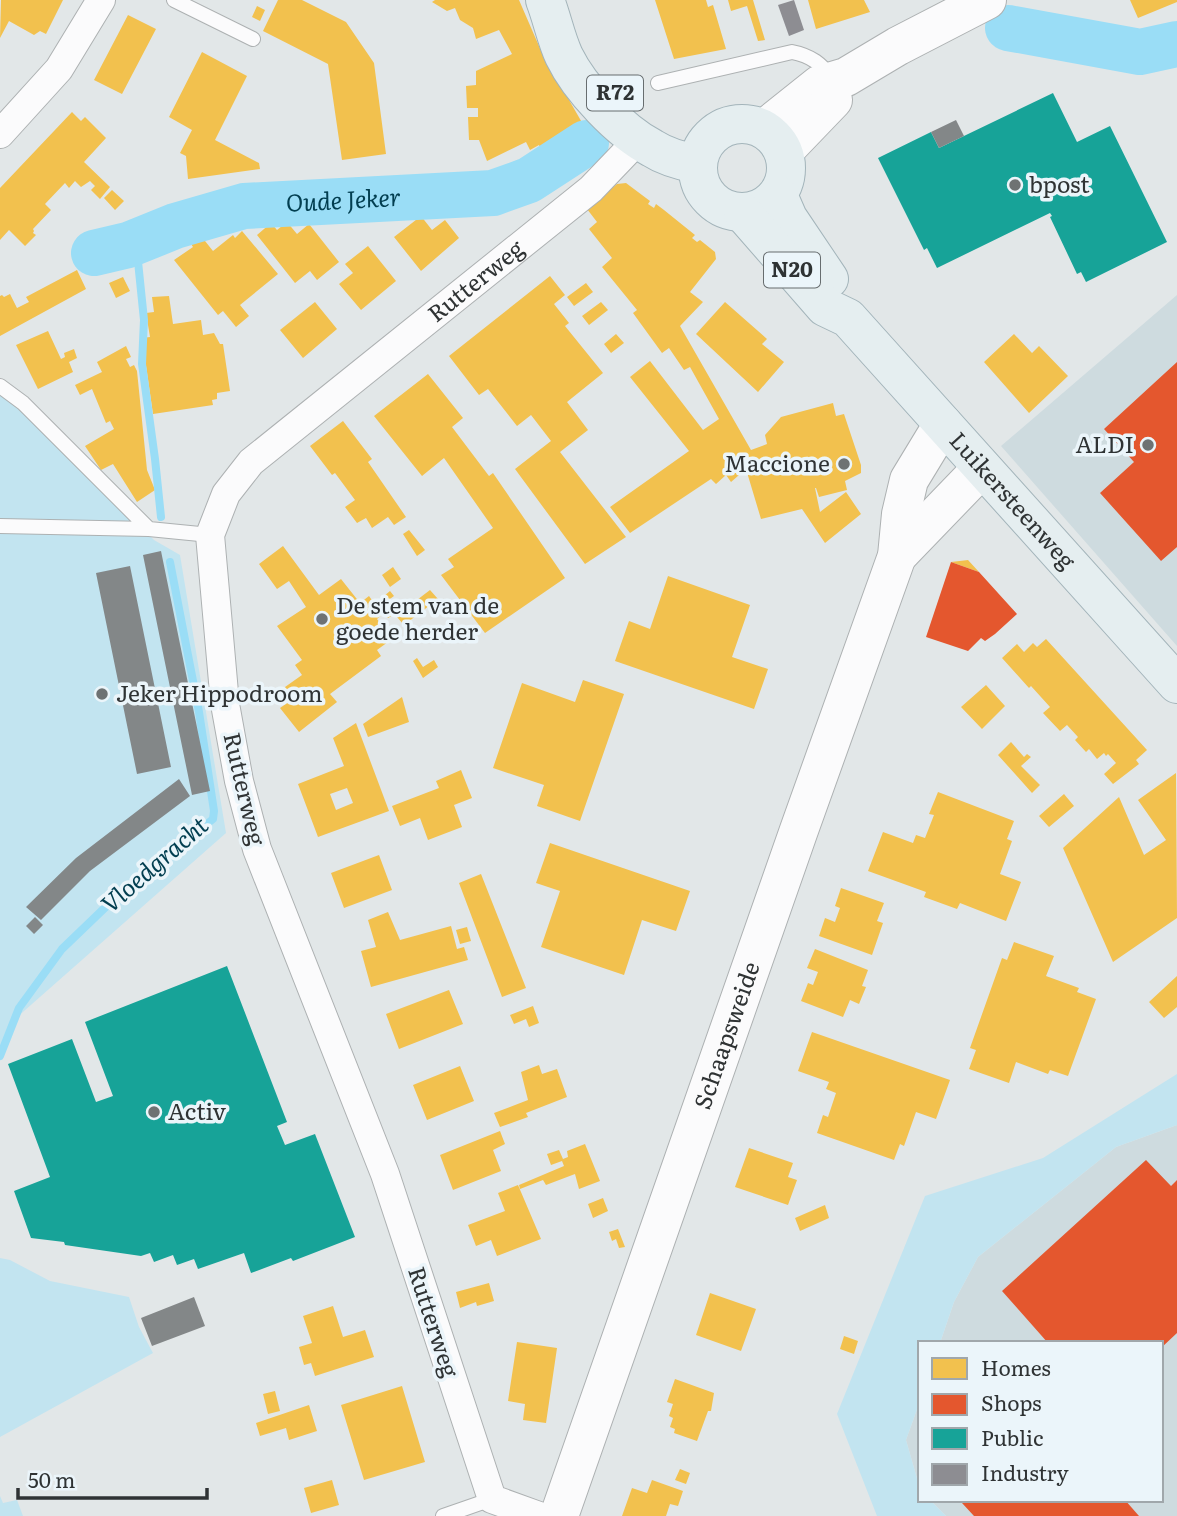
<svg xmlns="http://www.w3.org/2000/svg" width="1177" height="1516" font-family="Literata,serif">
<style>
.built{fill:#cedbdf}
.green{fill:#c2e4f0}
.homes{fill:#f2c14e;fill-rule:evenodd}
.shops{fill:#e4572e}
.public{fill:#17a398}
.industry{fill:#8d8d92}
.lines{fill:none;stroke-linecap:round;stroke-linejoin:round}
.stream{stroke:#9addf6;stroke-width:8}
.river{stroke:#9addf6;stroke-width:46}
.building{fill:#838788}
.lane-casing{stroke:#adb1b2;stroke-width:16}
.street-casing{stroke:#adb1b2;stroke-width:30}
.secondary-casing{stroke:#adb1b2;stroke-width:40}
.primary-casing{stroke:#a3b4ba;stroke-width:40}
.lane{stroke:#fbfbfc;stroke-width:14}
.street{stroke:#fbfbfc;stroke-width:28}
.secondary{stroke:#fbfbfc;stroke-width:38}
.primary{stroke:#e5eef0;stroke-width:38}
.poi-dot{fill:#6e7273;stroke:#ebf5fa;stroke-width:2.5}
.labels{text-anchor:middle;stroke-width:7;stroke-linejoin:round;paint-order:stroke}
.shield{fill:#ebf5fa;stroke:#676d6f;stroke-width:2}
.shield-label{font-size:21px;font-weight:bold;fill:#2f3334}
.poi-label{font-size:23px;fill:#2f3334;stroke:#ebf5fa;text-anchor:start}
.street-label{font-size:23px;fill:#2f3334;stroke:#ebf5fa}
.water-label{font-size:24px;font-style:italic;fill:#023e50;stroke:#ebf5fa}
</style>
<rect width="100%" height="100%" fill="#e2e7e8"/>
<path class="built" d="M1177,295V646L1001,446Z
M1177,1125V1516H946L930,1500H1161V1343H940L954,1302L978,1257L1116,1147Z
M920,1401V1489L906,1440Z"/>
<path class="green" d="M0,394L29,415L154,540L180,555L226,833L15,1019L0,1052Z
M1177,1074V1125L1116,1147L978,1257L954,1302L940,1343H920V1401L906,1440L920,1489V1500H930L946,1516H877L837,1414L925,1196L1043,1158Z
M0,1258L10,1260L50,1281L129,1297L139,1327L153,1353L0,1437Z
M0,1496L3,1503L17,1500L23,1516H0Z"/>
<path class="homes" d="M1,0H63L46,34L40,31L34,35L9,21L0,38Z
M278,0H302L346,22L374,63L386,154L342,160L328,64L263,31Z
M435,0H519L542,53L584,126L543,156L539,145L530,150L526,142L487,161L479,140H469L468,117H478V108H467L466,86L476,85V71L512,54L499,30L476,39L473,28L460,20L455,8L447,11L432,2Z
M655,0H706L708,7L713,5L726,49L674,59Z
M728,0H753L765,40L758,41L747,6L731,11Z
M808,0H864L870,12L816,29Z
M1130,0H1177V2L1138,18Z
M257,6L265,10L260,21L252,17Z
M128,15L156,29L122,94L94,80Z
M202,52L247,76L215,140L259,163L260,169L188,179L186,156L180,153L192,130L169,117Z
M72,112L81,121L85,117L106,138L84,162L110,187L100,199L91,190L95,186L90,181L81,187L75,181L69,188L65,183L45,204L51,210L33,229L34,231L33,233L36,235L25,246L9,230L0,240V188Z
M626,183L650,201L648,204L654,208L656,204L664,210L695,235L692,238L697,242L700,240L715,252L716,259L690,292L703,302L680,326L751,450L767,444L765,435L781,417L833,403L836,416L844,414L861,465V473L845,481L847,490L819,497L816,488H815L820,512L846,492L861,514L825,543L802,509L761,519L746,469L731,482L726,475L716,484L711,479L630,533L610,507L689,451L630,377L650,361L703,430L719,419L690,367L684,370L669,348L662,353L633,313L637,310L602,267L612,258L589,229L597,222L587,209L617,184Z
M112,190L124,201L115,210L104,198Z
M421,216L432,230L445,220L459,238L421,271L394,237Z
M287,222L297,234L309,224L339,262L317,280L310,271L295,283L257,235L271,223L277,230Z
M242,231L278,274L240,305L249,316L236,327L223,311L218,315L174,260L193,247L191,244L201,236L213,251L233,235L235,238Z
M368,246L396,281L361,310L339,284L353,273L345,264Z
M77,270L86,289L0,336V296L2,295L4,297L10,294L17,308L29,302L26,297Z
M550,276L565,295L554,304L569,323L565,326L603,373L567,402L588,430L560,452L626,537L585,564L515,469L551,441L531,415L517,426L488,389L479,395L449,356Z
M123,277L130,291L116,298L109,283Z
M586,283L593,292L574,306L567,297Z
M169,296L173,324L201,320L203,335L214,333L220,344H223L230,391L217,393V399L212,400L213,405L153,414L142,338L150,337L146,313L154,312L152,297Z
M315,302L337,329L303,358L280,330Z
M601,302L608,310L589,325L582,316Z
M725,302L767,339L762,344L784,362L758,392L696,334Z
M48,331L61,359L65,357L64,353L74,349L77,358L69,362L73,372L38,389L16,345Z
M616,334L624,343L611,353L604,344Z
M1014,334L1032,353L1039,346L1068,376L1029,413L984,362Z
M126,346L131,357L126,359L130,367L134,365L137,371L147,470L155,490L137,502L113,464L101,470L85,446L114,429L110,421L106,423L92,389L80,395L75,385L102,372L97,362Z
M428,374L463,418L452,427L489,476L493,473L565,578L485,633L441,575L454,567L448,559L493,528L444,458L422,476L374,416Z
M343,421L372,459L368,462L406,517L394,525L388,517L372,528L366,518L357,523L345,507L355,500L335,473L332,475L310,446Z
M409,530L425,550L417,556L403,534Z
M283,546L319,595L341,579L360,603L369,596L374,603L365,610L366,611L390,591L394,596L387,601L396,613L388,618L384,613L377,619L392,639L377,650L381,656L330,694L337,702L299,732L280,708L290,701L285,687L302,675L295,665L302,660L277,626L306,607L289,581L277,589L259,564Z
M968,560L979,572L951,562Z
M393,567L401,579L390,587L382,575Z
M668,576L750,605L732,657L768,669L754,709L615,661L629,621L650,629Z
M430,590L438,599L404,625L396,616Z
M1046,639L1147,750L1136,760L1139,764L1113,784L1104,774L1116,763L1108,754L1106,756L1104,753L1097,759L1089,749L1086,752L1075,740L1078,737L1067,725L1060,731L1043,713L1050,707L1031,686L1029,688L1002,658L1017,644L1024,652L1033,643L1037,647Z
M417,658L423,667L434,660L438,667L423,678L413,661Z
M583,680L624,694L580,821L537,806L544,785L493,768L522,683L575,702Z
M986,685L1005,706L982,729L961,707Z
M402,697L409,722L368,737L363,724Z
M356,723L389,811L318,837L298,784L344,766L333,738ZM347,788L353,803L336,810L330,794Z
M1011,742L1024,757L1027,754L1031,757L1021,766L1040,785L1032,793L998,755Z
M461,770L472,798L454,805L462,827L428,840L420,818L400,826L392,806L439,788L436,781Z
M1176,773L1177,918L1113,962L1063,848L1119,797L1144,855L1166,840L1138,800Z
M938,792L1014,821L1007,839L1012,841L1000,874L1021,882L1006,921L960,903L957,909L924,897L926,892L868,871L883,832L913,843L916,835L925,838L934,815L929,814Z
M1064,794L1074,806L1049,827L1039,816Z
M550,843L690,891L676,931L642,920L624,975L541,947L560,891L536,883Z
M379,855L392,890L344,908L331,873Z
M481,874L526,988L502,997L459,883Z
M841,888L884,903L877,921L883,923L872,955L819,936L825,918L835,922L840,908L835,906Z
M388,912L400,940L451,926L457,949L464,947L468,960L371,987L361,951L376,947L368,920Z
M467,927L471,941L460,944L456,930Z
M1014,942L1054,956L1046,976L1079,988L1077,992L1096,999L1068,1076L1050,1070L1048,1074L1016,1062L1009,1083L969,1069L976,1050L970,1048L1002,958L1007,960Z
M815,949L868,970L862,986L866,987L859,1004L850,1000L843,1017L801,1001L808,983L813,985L818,972L807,968Z
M1177,976V1007L1164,1018L1149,1002Z
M449,990L463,1024L399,1049L386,1014Z
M533,1006L539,1023L529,1027L526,1019L514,1024L510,1015Z
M812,1032L950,1080L936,1119L916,1112L904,1146L900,1144L894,1160L817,1133L823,1115L828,1117L836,1093L826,1089L829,1082L798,1071Z
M539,1065L542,1074L557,1069L567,1097L526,1113L528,1117L500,1127L494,1113L528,1100L521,1072Z
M460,1066L474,1101L427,1120L413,1085Z
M500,1131L505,1144L493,1150L501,1171L453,1190L440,1155Z
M585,1144L600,1181L579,1189L575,1174L546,1185L543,1180L520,1189L519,1185L564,1166L562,1161L551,1165L547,1154L559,1150L563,1159L568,1157L567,1151Z
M749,1148L793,1163L788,1177L797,1180L788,1205L735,1187Z
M518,1185L541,1239L497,1256L491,1240L476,1246L468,1225L505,1211L498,1193Z
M603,1198L608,1211L593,1218L588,1204Z
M825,1205L829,1218L800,1231L795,1218Z
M618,1229L625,1247L619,1248L616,1239L612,1241L609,1232Z
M489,1283L494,1301L477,1306L476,1302L460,1308L456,1292Z
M710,1293L756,1309L741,1351L696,1335Z
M333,1306L343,1337L365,1330L374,1357L315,1376L311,1363L304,1365L299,1347L312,1343L303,1316Z
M844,1336L858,1341L854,1354L840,1349Z
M517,1342L557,1348L546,1423L523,1420L525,1404L508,1401Z
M675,1379L714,1393L711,1411H708L697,1441L674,1433L675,1429L670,1427L673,1418L669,1416L673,1404L667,1402Z
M402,1386L425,1462L364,1480L341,1405Z
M275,1391L280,1411L268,1414L263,1394Z
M309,1405L317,1431L289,1440L286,1428L260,1436L256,1423Z
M680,1469L690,1473L686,1484L675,1480Z
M332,1480L339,1505L311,1513L304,1488Z
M652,1480L683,1491L678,1506L670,1504L666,1516H622L632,1488L647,1493Z"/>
<path class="shops" d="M1177,362V547L1161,561L1100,493L1134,462L1104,429Z
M951,562L979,572L1017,614L995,634L985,641L981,638L968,651L926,637Z
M1146,1160L1171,1186L1177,1180V1333L1161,1348V1343H1048L1002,1291Z
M965,1500H1125L1139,1516H974L962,1503Z"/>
<path class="public" d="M1053,93L1077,142L1110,126L1167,242L1086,282L1081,272L1077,274L1050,217L1052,216L1050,213L937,268L927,248L924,250L878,158L931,132L939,148Z
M227,966L287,1122L277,1126L285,1145L315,1134L355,1237L293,1261L291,1258L251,1273L244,1253L198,1269L194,1259L177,1265L173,1255L154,1262L150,1253L141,1256L65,1245L64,1242L31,1238L14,1191L50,1177L8,1064L72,1039L96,1102L113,1096L85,1022Z"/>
<path class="industry" d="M794,0L804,30L789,36L778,5Z"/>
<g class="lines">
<path class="stream" d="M136,242L144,320L142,364L155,459L161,517
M0,1056L19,1008L62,949L114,899L213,819L214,811L199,712L170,562"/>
<g class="river">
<path d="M1008,28L1140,52L1177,44"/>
<path id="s1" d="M94,253L128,245L175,226L244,206L493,193L529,180L586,143"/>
</g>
</g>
<path class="building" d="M956,120L964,136L939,148L931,132Z
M161,551L210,791L192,795L143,555Z
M130,566L171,767L137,774L96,573Z
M179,779L190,796L90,871L41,920L26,907L76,858Z
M35,917L43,925L34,934L26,926Z
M194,1297L205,1326L152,1346L141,1318Z"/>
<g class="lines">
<defs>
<path id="lane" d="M174,0L253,39
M658,83L792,52C812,56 821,64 833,79
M0,386L23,403L149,529
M0,526L149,529L210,535
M443,1516L492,1499"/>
<g id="street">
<path d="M0,134L59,69L101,0"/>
<path id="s2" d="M539,1516L492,1499L385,1174L257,849L239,781L225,704L210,535L226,494L251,462L591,189L638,140"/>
</g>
<g id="secondary">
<path d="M764,129L819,85L846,77L898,46L987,0"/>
<path d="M784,151L833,100"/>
<path d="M897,556L982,468"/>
<path id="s3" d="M559,1516L799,830L897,556L901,514L909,480L943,424"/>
</g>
<g id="primary">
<path d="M545,0C552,18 556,39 564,56C580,89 620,131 652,148C666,157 681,161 697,164"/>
<circle cx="742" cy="168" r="44"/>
<path d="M778,195L788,218L829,279"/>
<path id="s4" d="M743,213L825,307L848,318L1177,684"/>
</g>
</defs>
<use href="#lane" class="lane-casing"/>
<use href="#street" class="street-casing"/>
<use href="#secondary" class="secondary-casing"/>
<use href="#primary" class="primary-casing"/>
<use href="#lane" class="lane"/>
<use href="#street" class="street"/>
<use href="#secondary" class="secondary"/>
<use href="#primary" class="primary"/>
</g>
<g class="poi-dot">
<circle cx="1015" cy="185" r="7"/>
<circle cx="1148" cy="445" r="7"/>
<circle cx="844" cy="464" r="7"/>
<circle cx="322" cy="619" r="7"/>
<circle cx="102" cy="694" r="7"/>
<circle cx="154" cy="1112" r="7"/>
</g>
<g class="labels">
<g class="shield">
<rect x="587" y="75.5" width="56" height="35" rx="5"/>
<rect x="764" y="252.5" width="56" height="35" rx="5"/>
</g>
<g class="shield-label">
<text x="615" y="100">R72</text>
<text x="792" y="277">N20</text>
</g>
<g class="poi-label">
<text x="1029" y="193">bpost</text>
<text x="1134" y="453" text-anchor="end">ALDI</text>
<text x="830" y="472" text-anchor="end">Maccione</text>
<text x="336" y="614">De stem van de<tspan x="336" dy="26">goede herder</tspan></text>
<text x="116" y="702">Jeker Hippodroom</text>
<text x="168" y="1120">Activ</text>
</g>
<g class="street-label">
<text dy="8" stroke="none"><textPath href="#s2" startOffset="1433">Rutterweg</textPath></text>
<text dy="8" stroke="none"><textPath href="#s4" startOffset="396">Luikersteenweg</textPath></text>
<text transform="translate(244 789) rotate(77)" y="8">Rutterweg</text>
<text dy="8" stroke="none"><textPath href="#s3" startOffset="509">Schaapsweide</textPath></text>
<text transform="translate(433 1322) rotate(72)" y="8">Rutterweg</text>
</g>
<g class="water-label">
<text dy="8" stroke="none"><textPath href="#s1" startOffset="257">Oude Jeker</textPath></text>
<text transform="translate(155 865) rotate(-41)" y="8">Vloedgracht</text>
</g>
</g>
<rect x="918" y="1341" width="245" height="161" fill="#ebf5fa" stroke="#a0a7ab" stroke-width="2"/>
<rect x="932" y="1358" width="35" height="21" fill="#f2c14e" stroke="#a0a7ab" stroke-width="2"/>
<text x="981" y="1376" font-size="21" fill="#2f3334">Homes</text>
<rect x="932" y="1394" width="35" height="21" fill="#e4572e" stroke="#a0a7ab" stroke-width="2"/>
<text x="981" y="1411" font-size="21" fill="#2f3334">Shops</text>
<rect x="932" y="1428" width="35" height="21" fill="#17a398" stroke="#a0a7ab" stroke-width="2"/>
<text x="981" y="1446" font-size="21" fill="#2f3334">Public</text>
<rect x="932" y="1464" width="35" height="21" fill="#8d8d92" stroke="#a0a7ab" stroke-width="2"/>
<text x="981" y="1481" font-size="21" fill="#2f3334">Industry</text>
<path d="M18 1488v10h189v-10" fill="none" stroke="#2f3334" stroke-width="3.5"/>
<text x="28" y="1488" font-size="21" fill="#2f3334" stroke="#ebf5fa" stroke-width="5" paint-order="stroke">50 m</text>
</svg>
